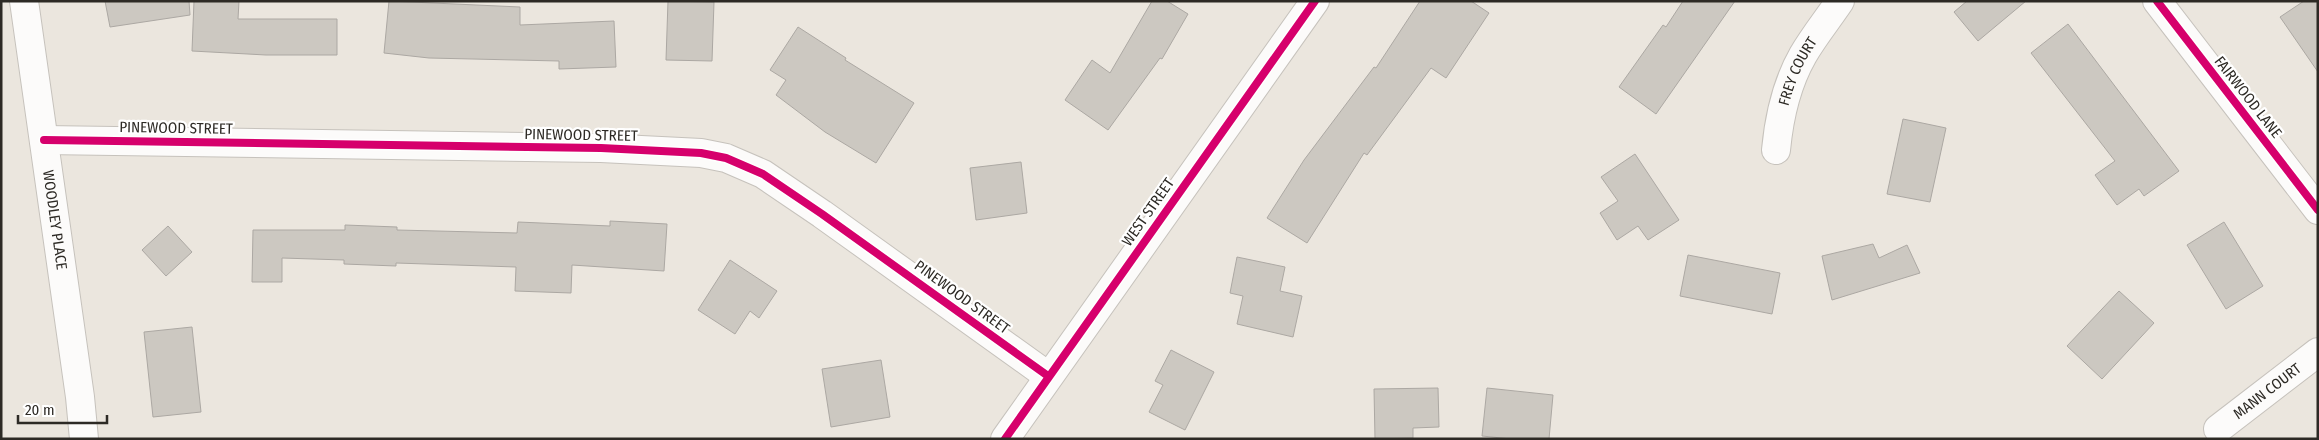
<svg xmlns="http://www.w3.org/2000/svg" width="2319" height="440" font-family="'Fira Sans Condensed',sans-serif">
<style>
.building{fill:#ccc8c1;stroke:#aca8a3}
.lines{fill:none;stroke-linecap:round;stroke-linejoin:round}
.minor-casing{stroke:#c6c2bc;stroke-width:30}
.tertiary-casing{stroke:#c6c2bc;stroke-width:30}
.secondary-casing{stroke:#c6c2bc;stroke-width:30}
.minor{stroke:#fcfbfa;stroke-width:28}
.tertiary{stroke:#fcfbfa;stroke-width:28}
.secondary{stroke:#fcfbfa;stroke-width:28}
.cycleway-casing{stroke:#fff;stroke-width:11}
.cycleway{stroke:#d6006c;stroke-width:8}
.labels{text-anchor:middle;stroke-width:4.5;stroke-linejoin:round;paint-order:stroke}
.street-label{font-size:15px;fill:#2d2a25;stroke:#fff}
</style>
<rect width="100%" height="100%" fill="#ebe6de"/>
<path class="building" d="M105,1H189L190,15L110,27Z
M194,1H239L238,19H337V55H266L192,51Z
M389,1L520,7V25L614,21L616,67L559,69V61L429,58L384,53Z
M668,1L714,2L712,61L666,60Z
M1152,1H1167L1188,14L1162,59L1160,58L1108,130L1065,100L1092,60L1110,73Z
M1420,1H1471L1489,13L1446,78L1431,68L1367,155L1364,153L1307,243L1267,218L1304,160L1374,67L1376,68Z
M1683,1H1735L1656,114L1619,87L1663,25L1666,27Z
M1967,1H2026L1978,41L1954,12Z
M2304,1H2318V72L2280,17Z
M2068,24L2179,171L2144,196L2139,189L2117,205L2095,175L2115,161L2031,53Z
M798,27L846,58L845,60L914,103L876,163L825,132L776,95L786,80L770,70Z
M1903,119L1946,128L1930,202L1887,194Z
M1635,154L1679,220L1648,240L1638,226L1617,240L1600,213L1618,201L1601,177Z
M1021,162L1027,213L976,220L970,168Z
M610,221L667,224L664,271L572,265L571,293L515,291L516,267L396,263V266L344,264V260L282,258V282H252L253,230H345V225L397,227V230L517,233L518,222L610,226Z
M2224,222L2263,286L2226,309L2187,245Z
M168,226L192,252L166,276L142,250Z
M1873,244L1879,258L1907,245L1920,273L1832,300L1822,256Z
M1688,255L1780,273L1772,314L1680,296Z
M1237,257L1285,267L1280,291L1302,296L1293,337L1237,324L1243,296L1230,293Z
M730,260L777,291L759,318L750,311L735,334L698,310Z
M2119,291L2154,323L2102,379L2067,346Z
M192,327L201,412L153,417L144,332Z
M1171,350L1214,372L1185,430L1149,412L1163,385L1155,381Z
M881,360L890,417L831,427L822,369Z
M1438,388L1439,427L1413,428V438L1375,439L1374,389Z
M1487,388L1553,395L1549,439H1511L1482,436Z"/>
<g class="lines">
<defs>
<g id="minor">
<path id="s1" d="M24,1L80,397L84,439"/>
<path d="M44,140L601,148L701,153L726,158L763,174L822,214L1048,376"/>
<path id="s2" d="M1776,150C1779,118 1787,83 1803,55C1814,36 1828,19 1840,1"/>
<path id="s3" d="M2218,429L2318,352"/>
</g>
<path id="tertiary" d="M2157,1L2318,210"/>
<path id="secondary" d="M1005,439L1315,1"/>
</defs>
<use href="#minor" class="minor-casing"/>
<use href="#tertiary" class="tertiary-casing"/>
<use href="#secondary" class="secondary-casing"/>
<use href="#minor" class="minor"/>
<use href="#tertiary" class="tertiary"/>
<use href="#secondary" class="secondary"/>
<defs>
<path id="cycleway" d="M2157,1L2318,210
M44,140L601,148L701,153L726,158L763,174L822,214L1048,376
M1005,439L1315,1"/>
</defs>
<use href="#cycleway" class="cycleway-casing"/>
<use href="#cycleway" class="cycleway"/>
</g>
<g class="labels">
<g class="street-label">
<text dy="5" stroke="none"><textPath href="#s2" startOffset="82">FREY COURT</textPath></text>
<text transform="translate(2248 97) rotate(52)" y="5">FAIRWOOD LANE</text>
<text transform="translate(176 128) rotate(1)" y="5">PINEWOOD STREET</text>
<text transform="translate(581 135) rotate(1)" y="5">PINEWOOD STREET</text>
<text transform="translate(1148 212) rotate(-55)" y="5">WEST STREET</text>
<text dy="5" stroke="none"><textPath href="#s1" startOffset="221">WOODLEY PLACE</textPath></text>
<text transform="translate(962 297) rotate(36)" y="5">PINEWOOD STREET</text>
<text dy="5" stroke="none"><textPath href="#s3" startOffset="62">MANN COURT</textPath></text>
</g>
</g>
<rect width="2319" height="440" fill="none" stroke="#2d2a25" stroke-width="5"/>
<path d="M18 415v8h89v-8" fill="none" stroke="#2d2a25" stroke-width="2.5"/>
<text x="25" y="415" font-size="15" fill="#2d2a25" stroke="#ffffff" stroke-width="4" paint-order="stroke">20 m</text>
</svg>
